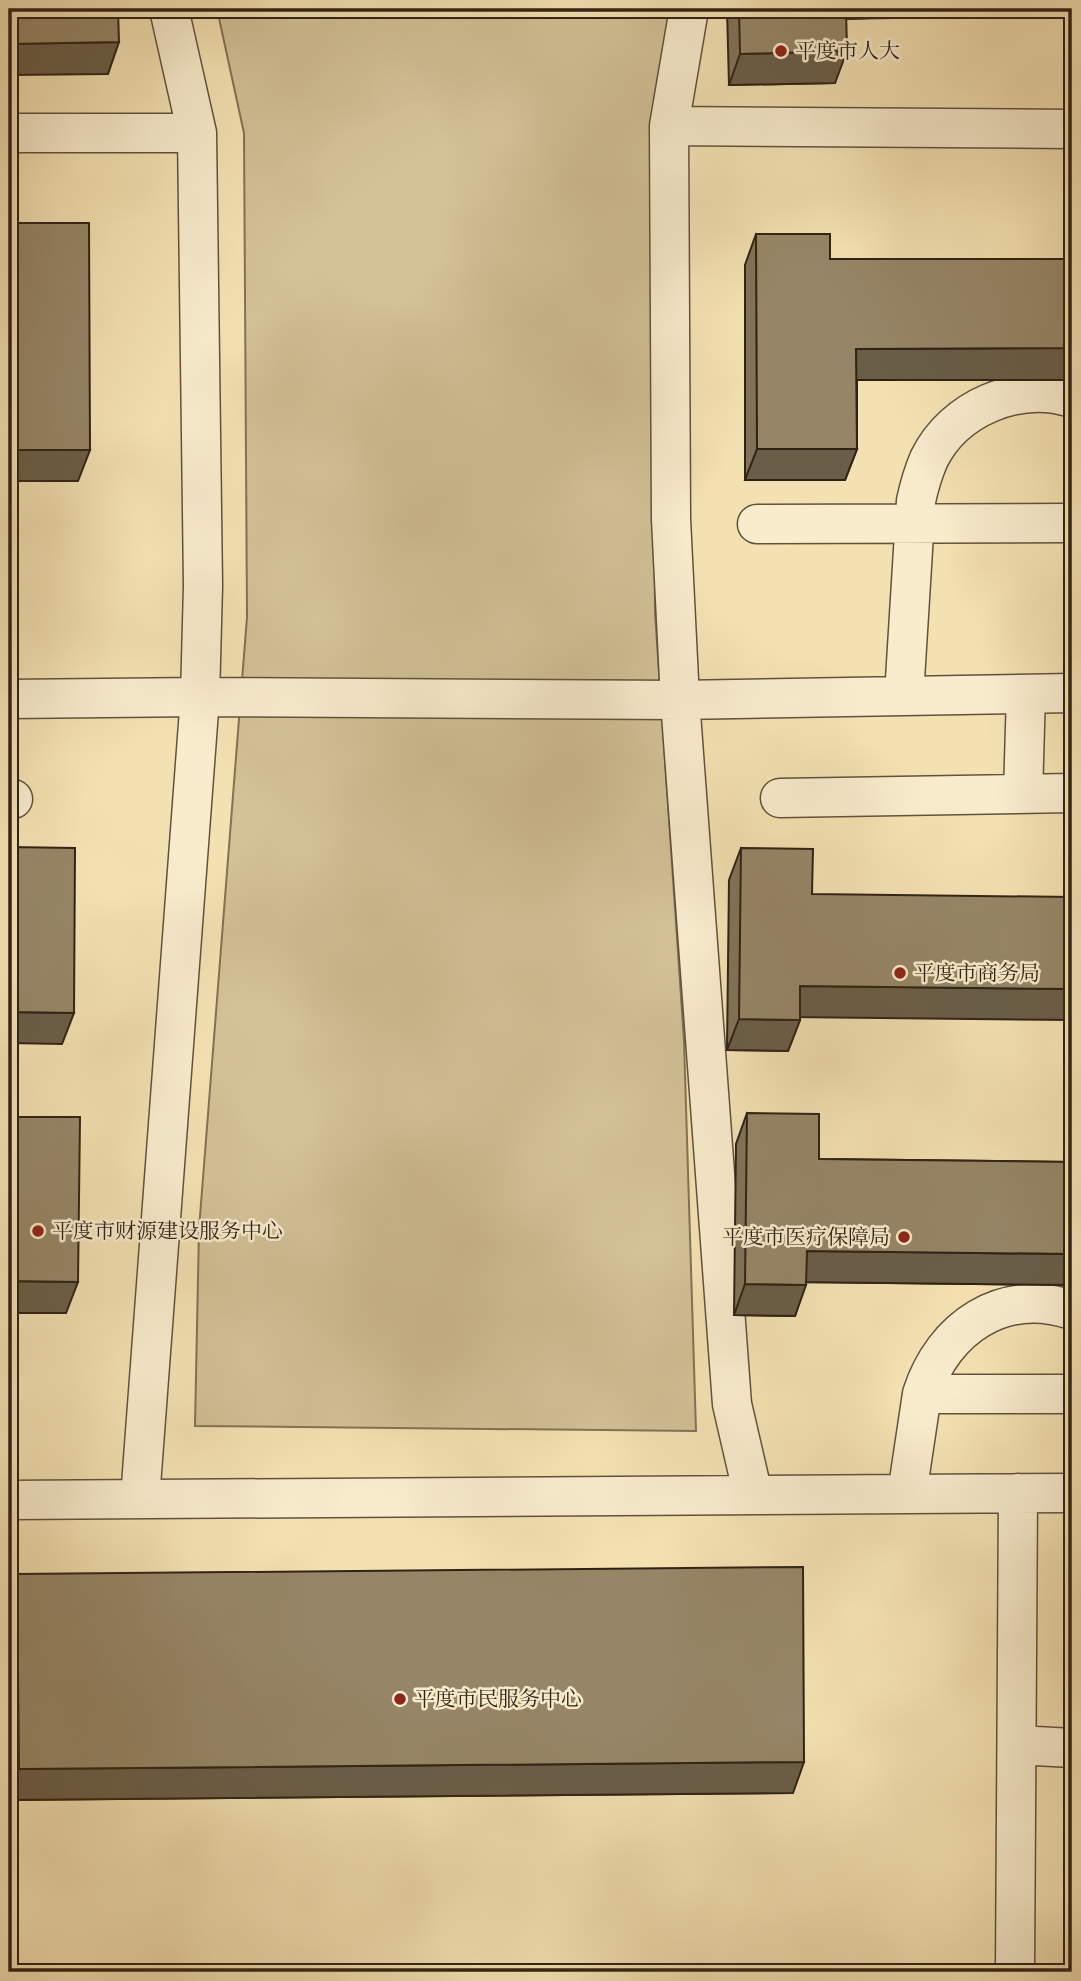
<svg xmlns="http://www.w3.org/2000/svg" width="1081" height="1981" font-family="Vollkorn,'Noto Serif SC',serif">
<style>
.green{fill:#d3c197;stroke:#827256;stroke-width:2}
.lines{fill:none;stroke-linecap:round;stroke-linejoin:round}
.minor-casing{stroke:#61523c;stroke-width:41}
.minor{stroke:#f8eccd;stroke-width:38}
.wall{fill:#817359;stroke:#302315;stroke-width:2}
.shaded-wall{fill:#695e48;stroke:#302315;stroke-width:2}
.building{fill:#968667;stroke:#302315;stroke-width:2}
.poi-dot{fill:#8f2418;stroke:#f8eccd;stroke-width:2.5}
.labels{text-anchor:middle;stroke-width:5;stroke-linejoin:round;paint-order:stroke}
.poi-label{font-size:21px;fill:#302315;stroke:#f8eccd;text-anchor:start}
</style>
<rect width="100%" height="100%" fill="#f4e1b2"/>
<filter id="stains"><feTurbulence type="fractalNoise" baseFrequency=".00286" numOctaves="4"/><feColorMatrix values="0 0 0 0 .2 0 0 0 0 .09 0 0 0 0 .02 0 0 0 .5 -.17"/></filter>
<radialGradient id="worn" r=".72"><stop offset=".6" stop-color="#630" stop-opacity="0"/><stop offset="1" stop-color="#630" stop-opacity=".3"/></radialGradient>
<path class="green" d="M217,9H671L651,144L655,613L684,1041L696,1431L195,1426L199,1229L247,617L244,133Z"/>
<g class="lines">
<defs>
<path id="minor" d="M689,9L669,126L671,519L680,700L732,1404L753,1495
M669,126L1072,129
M9,133H197
M757,524L1072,523
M904,696L916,501C919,487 923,473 929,459C954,408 1018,381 1072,398
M9,699L200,697L680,700L1072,693
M1023,794L1026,694
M780,798L1072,793
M9,799H13
M922,1394C943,1328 1003,1287 1072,1310
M907,1494L922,1394H1072
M140,1499L200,697L203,586L197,133L169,9
M9,1500L1072,1493
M1017,1745L1072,1748
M1015,1972L1018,1493"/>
</defs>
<use href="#minor" class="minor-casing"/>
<use href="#minor" class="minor"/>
</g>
<path class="wall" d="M727,9H1072L846,19L835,83L729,85Z
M756,234L830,259L1072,380H857V449L845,480H745V265Z
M741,848L812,894L800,1020L788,1051L727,1050L729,880Z
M747,1113L819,1159L1072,1162V1285L806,1282L795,1316L734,1315L736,1144Z
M17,1574L793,1793L9,1800V1596Z"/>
<path class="shaded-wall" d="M838,9H1072V15L834,19Z
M119,42L108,74L9,75V44Z
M847,51L835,83L729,85L740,54Z
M1072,348V380H845L856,349Z
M757,449H857L845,480H745Z
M9,450H90L78,481H9Z
M800,986L1072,989V1020L789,1017Z
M9,1012L74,1013L62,1044L9,1043Z
M739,1019L800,1020L788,1051L727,1050Z
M807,1251L1072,1254V1285L795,1282Z
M9,1281L78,1282L66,1313H9Z
M745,1284L806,1285L795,1316L734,1315Z
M804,1762L793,1793L9,1800V1796L19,1769Z"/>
<path class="building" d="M9,9H118L119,42L9,44Z
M739,9H846L847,51L740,54Z
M9,223H89L90,450H9Z
M756,234H830V259H1072V348L856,349L857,449H757Z
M9,847L75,848L74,1013L9,1012Z
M741,848L813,849L812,894L1072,897V989L800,986V1020L739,1019Z
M747,1113L819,1114V1159L1072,1162V1254L807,1251L806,1285L745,1284Z
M9,1117H80L78,1282L9,1281Z
M803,1567L804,1762L19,1769L17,1574Z"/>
<g class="poi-dot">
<circle cx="781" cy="51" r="7"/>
<circle cx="900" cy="973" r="7"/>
<circle cx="38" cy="1231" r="7"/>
<circle cx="904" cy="1237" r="7"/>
<circle cx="400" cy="1699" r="7"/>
</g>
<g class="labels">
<g class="poi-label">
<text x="795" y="58">平度市人大</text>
<text x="914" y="980">平度市商务局</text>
<text x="52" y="1238">平度市财源建设服务中心</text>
<text x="890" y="1244" text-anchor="end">平度市医疗保障局</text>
<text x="414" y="1706">平度市民服务中心</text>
</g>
</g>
<rect width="1081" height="1981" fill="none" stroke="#f4e1b2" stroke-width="35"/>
<rect x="10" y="10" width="1060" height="1960" fill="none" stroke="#302315" stroke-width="3.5"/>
<rect x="18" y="18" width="1046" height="1946" fill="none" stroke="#302315" stroke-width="2"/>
<rect width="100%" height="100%" filter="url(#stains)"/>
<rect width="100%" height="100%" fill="url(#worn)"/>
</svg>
